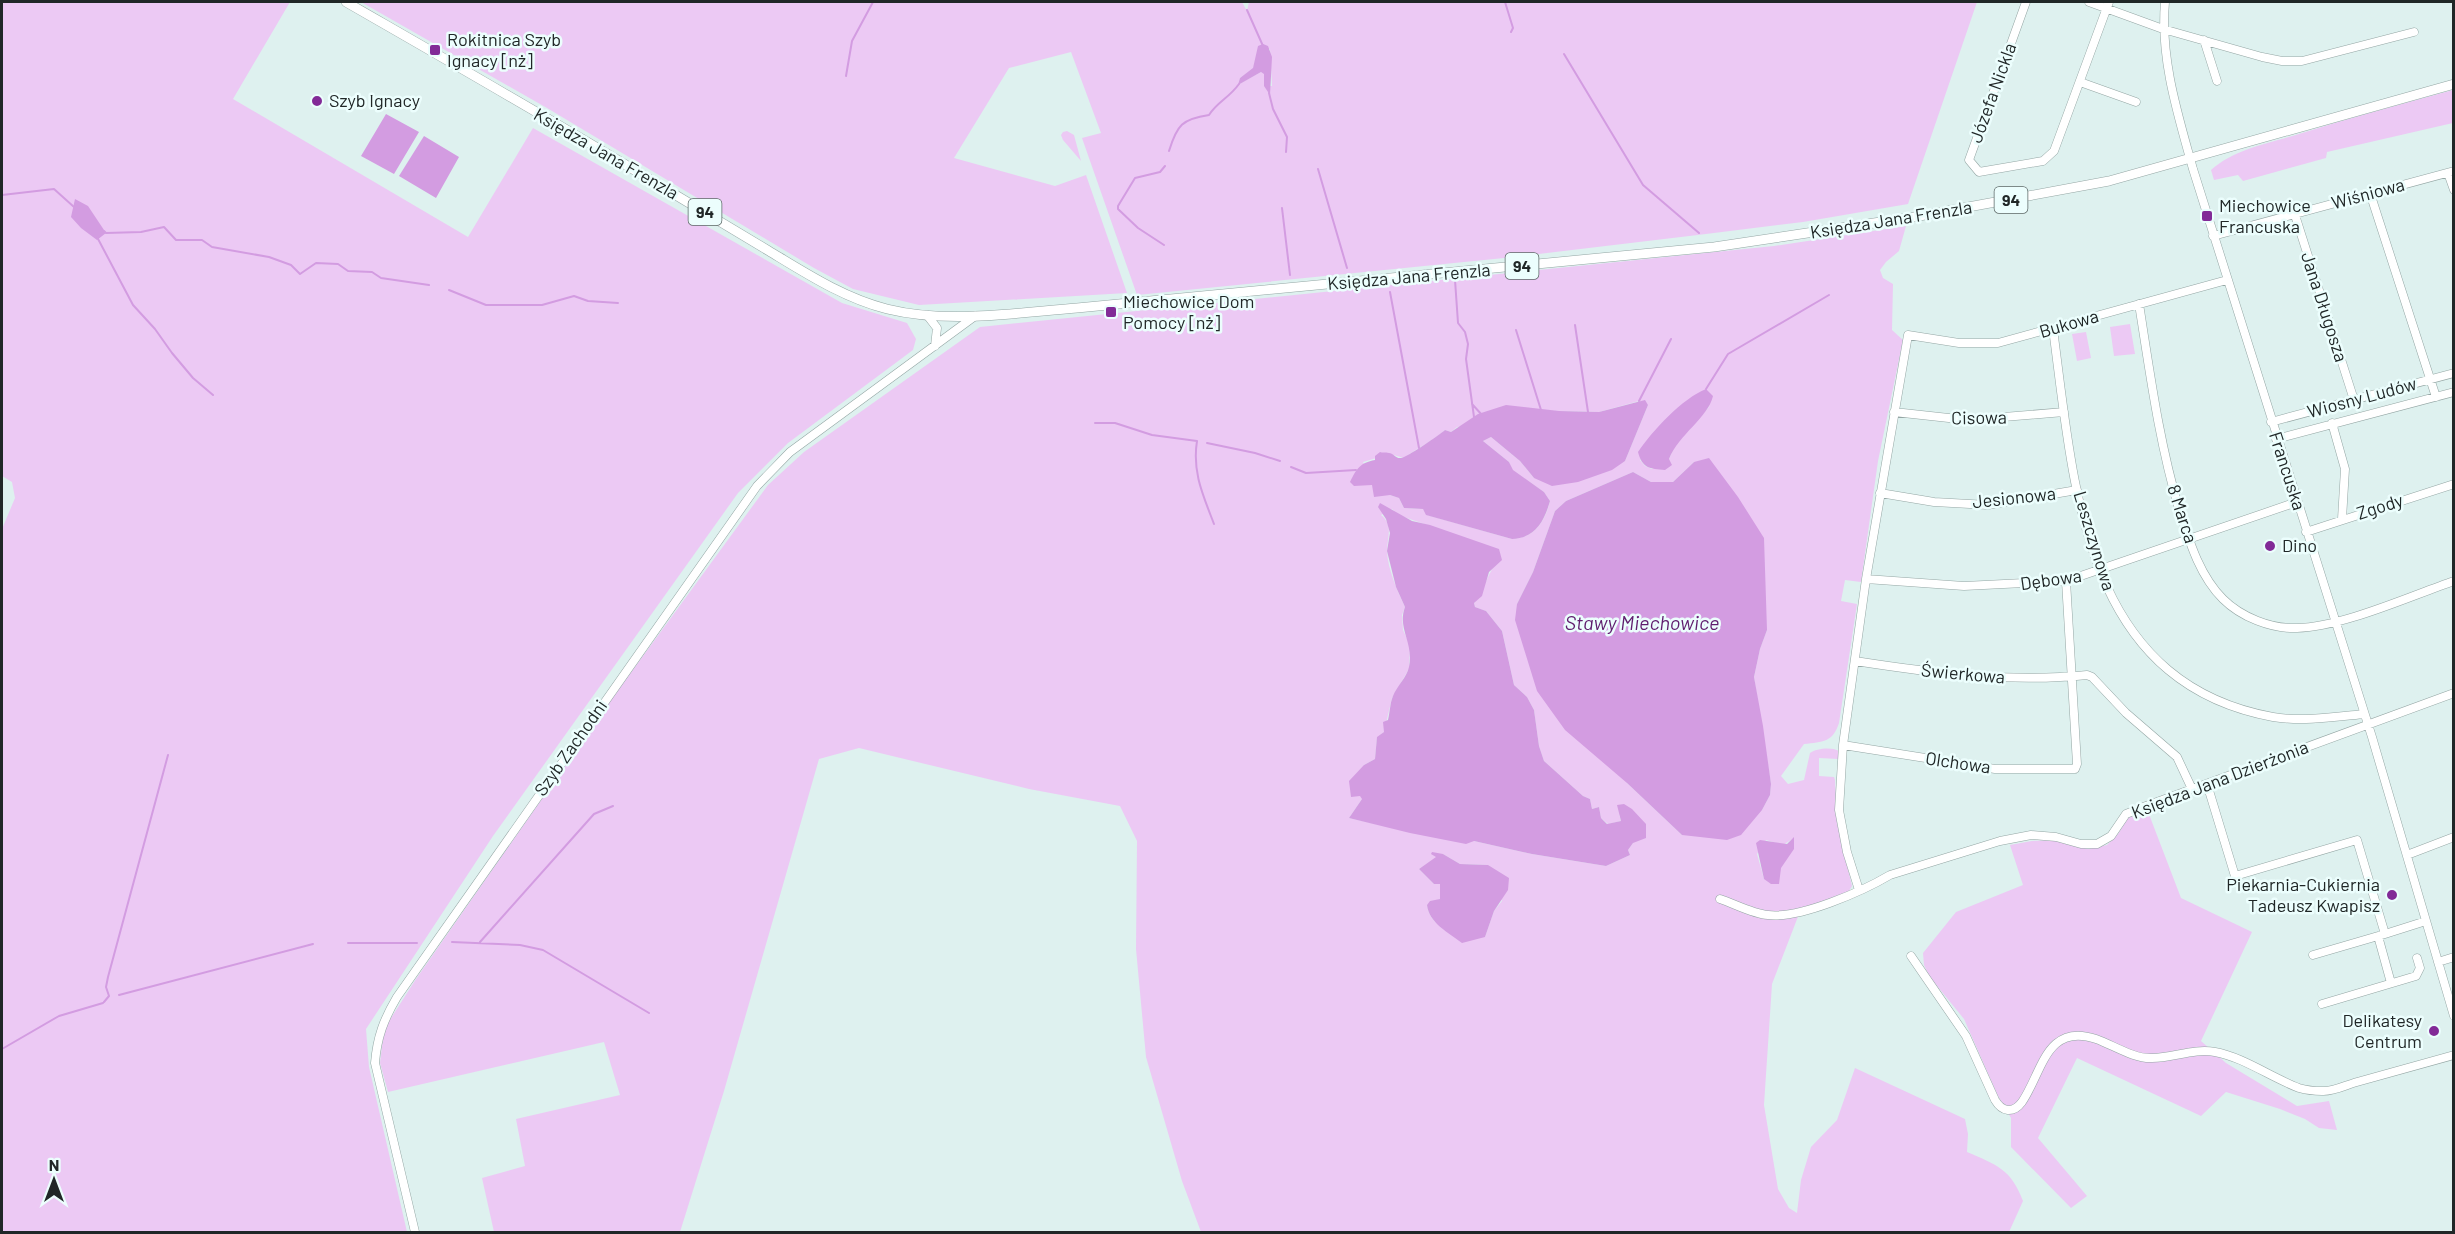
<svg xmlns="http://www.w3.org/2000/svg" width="2455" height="1234" font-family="Barlow,sans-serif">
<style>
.green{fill:#ecc9f4;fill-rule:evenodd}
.water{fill:#d39ce1}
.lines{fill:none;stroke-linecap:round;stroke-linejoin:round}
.stream{stroke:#d39ce1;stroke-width:2}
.minor-casing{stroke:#94a6a4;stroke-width:9}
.major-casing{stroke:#94a6a4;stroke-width:10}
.minor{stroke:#fff;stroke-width:8}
.major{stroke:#fff;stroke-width:9}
.poi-dot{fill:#822a97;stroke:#ecfefd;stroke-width:2}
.labels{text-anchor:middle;stroke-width:5;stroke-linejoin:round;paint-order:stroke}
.shield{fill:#ecfefd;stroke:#5d6867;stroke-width:1.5}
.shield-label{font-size:16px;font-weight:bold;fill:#202727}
.poi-label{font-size:18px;fill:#202727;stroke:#ecfefd;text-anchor:start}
.street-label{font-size:18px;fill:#202727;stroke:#ecfefd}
.water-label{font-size:20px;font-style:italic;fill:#5f1c6e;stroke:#ecfefd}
</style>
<rect width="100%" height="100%" fill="#def1ef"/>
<path class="green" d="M2,2H290L233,99L468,237L533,128L842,303L907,323L916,339L913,350L788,443L738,493L493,836L366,1029L369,1067L407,1232H2V529L15,498L12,482L2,476Z
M361,2H1242L1247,11L1249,2H1977L1908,204L1803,222L1706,234L1514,257L1137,295L1082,138L1101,133L1071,52L1009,68L954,158L1055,186L1086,175L1127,293L919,305L853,289L814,268L547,108ZM1270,49L1272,86H1264V73L1261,72L1239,84L1240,78L1253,69L1258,50Z
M2453,90V123L2327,152L2326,158L2243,181L2238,175L2214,180L2211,170C2234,149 2270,143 2299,134C2350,118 2402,104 2453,90Z
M1067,131L1074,135L1081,161L1063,140L1061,135L1063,132Z
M1906,226L1899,251L1886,262L1880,270L1883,278L1893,284L1892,330L1903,340L1878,461L1861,582L1845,580L1841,601L1857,604L1839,723C1833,742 1823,742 1804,744L1781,776L1788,784L1804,780L1810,753C1817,748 1832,747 1839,751L1838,759L1819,758V776L1834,777L1835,780L1837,823L1852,886L1849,891L1802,909L1799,914L1772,984L1764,1105L1778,1189L1789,1208L1797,1213L1801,1180L1811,1147L1837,1120L1855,1068L1965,1119L1968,1134L1967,1152C1997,1165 2011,1169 2023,1201L2009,1232H1201L1182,1181L1146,1057L1136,949L1137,841L1120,806L1029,789L859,748L819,759L724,1091L680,1232H494L482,1178L525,1166L516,1119L620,1095L604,1042L388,1092L380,1063L384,1029L416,979L616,693L768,485L804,452L980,327L1774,246ZM1639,401L1648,405L1625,461L1534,478L1520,461L1491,437L1483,441L1509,462L1512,470L1544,492L1550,501C1545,522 1534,538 1512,539L1427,515L1423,509L1404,508L1399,498L1375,490L1363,462L1390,454L1404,458C1417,448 1433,441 1445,430L1451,432L1457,427L1559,411L1599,412ZM1710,406L1676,443L1669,459L1652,469L1645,466L1640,460ZM1694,462L1767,630L1760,649L1754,677L1771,784L1770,795L1762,810L1682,835L1627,783L1517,604L1533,572L1555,511L1566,501L1633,472L1651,482H1673ZM1392,509L1398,515L1442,530L1495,565C1486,577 1484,591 1474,603L1475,607L1486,611L1502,631L1514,685L1527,697L1534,710L1539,746L1544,761L1583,796L1590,799L1592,809L1599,807L1601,818L1608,824L1621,821L1619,814L1633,843L1628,850L1630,855L1606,866L1532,854L1474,841L1412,832L1349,818L1362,799L1364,765L1375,759L1377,738L1384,732L1392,698L1409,669L1410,645L1403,630L1402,615L1405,607C1397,590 1388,570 1387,551C1387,538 1394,525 1381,515ZM1794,838C1790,859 1782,868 1764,879L1757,854L1766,840L1783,845ZM1443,854L1460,864L1488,865L1502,901L1494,911L1485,937C1462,933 1431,933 1427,905L1440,899V883L1434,884L1419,869Z
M2130,324L2135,354L2114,356L2110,327Z
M2086,332L2091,358L2077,361L2072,334Z
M2147,809L2181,898L2252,932L2201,1041L2226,1063L2297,1106L2329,1101L2337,1130L2319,1128L2305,1119L2280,1109L2226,1092L2201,1116L2077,1058L2038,1138L2087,1196L2071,1208L2011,1147V1118L1997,1094L1964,1019L1929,976L1924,965L1923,953L1956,912L2023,885L2010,845L2032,841L2054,840L2088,849L2107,845L2118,834L2128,818Z"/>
<path class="water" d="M1263,44L1268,46L1272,57L1270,95L1264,86V74L1261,72L1238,85L1240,78L1253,68L1258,46Z
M386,114L419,132L394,174L361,156Z
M424,136L459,157L436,198L399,176Z
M75,199L88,206L106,233L97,240L81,228L71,217Z
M1706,389L1713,396C1708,418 1679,434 1669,459L1672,465L1665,470C1650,469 1642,468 1638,452C1652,431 1683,398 1706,389Z
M1645,400L1648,405L1625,461L1612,470L1578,482L1552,486L1534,478L1520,461L1491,437L1483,441L1509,462L1513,470L1544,492L1550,501C1544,522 1535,538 1512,539L1426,515L1423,509L1404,508L1399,498L1390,495L1374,497L1372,485L1354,486L1350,482C1357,468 1360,463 1375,460V456L1380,452C1382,453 1385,452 1389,453C1393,453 1396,459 1401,458C1406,458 1441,434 1445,430L1451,432L1478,414L1506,405L1559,411L1599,412Z
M1709,458L1738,497L1764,538L1767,630L1760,649L1754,677L1763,726L1771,784L1770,795L1762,810L1741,835L1727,840L1682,835L1627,783L1565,730L1537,691L1515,620L1517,604L1533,572L1555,511L1566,501L1633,472L1651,482H1673L1694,462Z
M1380,503L1412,521L1430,525L1499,549L1502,560L1489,572L1482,596L1474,603L1475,607L1486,611L1502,631L1514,685L1527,697L1534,710L1539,746L1544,761L1583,796L1590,799L1592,809L1599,807L1601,818L1607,824L1621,821L1617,805L1624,804L1632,809L1646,824V838L1633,843L1628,850L1630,855L1606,866L1532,854L1474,841L1466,844L1410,833L1349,818L1362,799L1360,796L1351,797L1349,781L1364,765L1375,759L1377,737L1384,732L1383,722L1388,720C1390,712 1390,703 1393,696C1397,686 1407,677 1409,667C1414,642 1397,629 1405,607L1396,587L1387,551L1390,533L1386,519L1378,507Z
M1794,837V849L1781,868L1779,884H1771L1764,879L1756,843L1760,840L1787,844Z
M1432,852L1443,854L1460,864L1488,865L1509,878L1508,890L1494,911L1485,937L1462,943C1448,932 1429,923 1427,905L1430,901L1440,899V884H1434L1419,869L1436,857L1431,854Z"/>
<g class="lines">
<path class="stream" d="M1505,2L1513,28L1511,32
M1247,10L1263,46
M1564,54L1643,185L1699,233
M846,76L852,41L873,2
M1269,93L1273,109L1287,137L1286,152
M1169,151C1177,125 1182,119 1209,115C1217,102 1229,98 1239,84
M1318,169L1347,268
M2,195L54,189L74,207
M1282,208L1290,275
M104,231L106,233L141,232L164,227L176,240H202L212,247L269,257L291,265L300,274L316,263L338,264L348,271L372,272L381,278L429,285
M97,237L133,305L155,329L172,353L193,378L213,395
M1164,245L1138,228L1118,209V206L1135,178L1160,172L1165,166
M1455,280L1458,323L1465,332L1468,344L1466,359L1474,417
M449,290L486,305H542L574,296L588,301L618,303
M1390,292L1419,448
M1575,325L1588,412
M1516,330L1541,410
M1706,389L1728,354L1829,295
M1639,401L1671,339
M1472,404L1482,415
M1095,423H1115L1152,435L1197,441C1192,472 1203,495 1214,524
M1207,443L1255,453L1280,461
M1291,467L1306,473L1356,470
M452,942L520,945L543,950L649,1013
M480,942L594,814L613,806
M348,943H417
M119,995L313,944
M104,1002L109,996L106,987L108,977L168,755
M2,1049L59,1016L103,1003"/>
<defs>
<path id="minor" d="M2026,2L1969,160L1979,172L2043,161L2054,151L2109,2
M2089,2L2163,29L2262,57L2282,61H2302L2414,32
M2165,2C2160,59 2178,115 2193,169L2372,737L2454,1016
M2204,40L2217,81
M2080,82L2136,102
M2448,173L2454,190
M2370,193L2436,397
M2295,215L2354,400
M2213,236L2454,171
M2139,304C2150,373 2159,442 2179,509C2189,540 2199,575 2223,599C2241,617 2271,629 2297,628C2342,627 2410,596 2454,581
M927,315L937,328L935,346
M2053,329C2074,485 2082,682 2273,717C2302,722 2335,717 2364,714
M1894,412L1967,420L2064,412
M2271,422L2454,373
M2332,423L2345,469L2342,519
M2276,439L2454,392
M1880,493L1934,502L1988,505L2077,490
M2306,532L2454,484
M1866,579L1964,586L2066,581L2297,502
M1855,661C1932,673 2009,683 2087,675L2092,677L2126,713L2177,757L2192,789
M1843,745L1995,769H2075L2077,764L2066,581
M2207,784L2235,876L2357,840L2385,934L2313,955
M2407,855L2454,837
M1859,890L1847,852L1839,810L1843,745L1866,579L1908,335L1959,343H1998L2227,280
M1720,899C1735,904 1753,914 1768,915C1800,919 1863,891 1890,875L2000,841L2031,835L2056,837L2081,844H2097L2111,836L2126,814L2146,806L2454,693
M2385,934L2426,921
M2378,936L2391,983
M1911,956L1966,1036L1995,1100C2002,1112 2013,1114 2022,1102C2042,1073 2046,1022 2096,1039C2113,1045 2134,1059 2152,1058C2173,1058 2194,1048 2215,1052C2243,1057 2272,1078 2299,1088C2306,1090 2315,1091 2322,1091C2333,1092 2346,1085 2357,1082C2389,1073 2421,1064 2454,1055
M2438,962L2454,957
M2322,1004L2416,976L2420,968L2417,958
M415,1232L375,1063C377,1037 384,1019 397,997L757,486L790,452L975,316"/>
<path id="major" d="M346,2C452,63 559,124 664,188C699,209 734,230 769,251C807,274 844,298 887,309C948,324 1015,313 1077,308L1714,247L1914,217L2109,181L2454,84"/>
</defs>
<use href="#minor" class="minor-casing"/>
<use href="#major" class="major-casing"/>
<use href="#minor" class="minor"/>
<use href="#major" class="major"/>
</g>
<g class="poi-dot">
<rect x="429" y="44" width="12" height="12" rx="3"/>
<circle cx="317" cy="101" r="6"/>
<rect x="2201" y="210" width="12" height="12" rx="3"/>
<rect x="1105" y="306" width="12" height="12" rx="3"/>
<circle cx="2270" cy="546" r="6"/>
<circle cx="2392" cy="895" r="6"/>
<circle cx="2434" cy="1031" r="6"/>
</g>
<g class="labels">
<g class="shield">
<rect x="1994.5" y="187" width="33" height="26" rx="4.5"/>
<rect x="688.5" y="199" width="33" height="26" rx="4.5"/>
<rect x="1505.5" y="253" width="33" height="26" rx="4.5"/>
</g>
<g class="shield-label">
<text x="2011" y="206">94</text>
<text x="705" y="218">94</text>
<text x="1522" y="272">94</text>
</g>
<g class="poi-label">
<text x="447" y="46">Rokitnica Szyb<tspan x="447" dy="21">Ignacy [nż]</tspan></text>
<text x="329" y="107">Szyb Ignacy</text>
<text x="2219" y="212">Miechowice<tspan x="2219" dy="21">Francuska</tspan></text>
<text x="1123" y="308">Miechowice Dom<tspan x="1123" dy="21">Pomocy [nż]</tspan></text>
<text x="2282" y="552">Dino</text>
<text x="2380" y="891" text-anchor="end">Piekarnia-Cukiernia<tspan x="2380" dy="21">Tadeusz Kwapisz</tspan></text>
<text x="2422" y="1027" text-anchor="end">Delikatesy<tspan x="2422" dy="21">Centrum</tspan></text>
</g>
<g class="street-label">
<text transform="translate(1993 93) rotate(-70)" y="6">Józefa Nickla</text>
<text transform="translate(606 154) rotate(30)" y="6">Księdza Jana Frenzla</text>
<text transform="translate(2368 194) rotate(-15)" y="6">Wiśniowa</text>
<text transform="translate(1891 220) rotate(-9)" y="6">Księdza Jana Frenzla</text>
<text transform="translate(1409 277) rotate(-5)" y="6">Księdza Jana Frenzla</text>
<text transform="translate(2324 307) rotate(72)" y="6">Jana Długosza</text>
<text transform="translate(2069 324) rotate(-16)" y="6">Bukowa</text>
<text transform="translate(2362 398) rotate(-15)" y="6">Wiosny Ludów</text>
<text transform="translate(1979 418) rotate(-1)" y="6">Cisowa</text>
<text transform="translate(2287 471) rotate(72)" y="6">Francuska</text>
<text transform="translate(2014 498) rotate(-6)" y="6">Jesionowa</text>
<text transform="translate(2380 507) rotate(-18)" y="6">Zgody</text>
<text transform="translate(2182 514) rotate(72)" y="6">8 Marca</text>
<text transform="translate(2094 541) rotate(73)" y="6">Leszczynowa</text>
<text transform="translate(2051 580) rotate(-8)" y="6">Dębowa</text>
<text transform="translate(1963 674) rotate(5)" y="6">Świerkowa</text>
<text transform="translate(571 748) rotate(-55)" y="6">Szyb Zachodni</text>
<text transform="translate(1958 763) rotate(8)" y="6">Olchowa</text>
<text transform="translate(2220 780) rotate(-21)" y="6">Księdza Jana Dzierżonia</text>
</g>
<g class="water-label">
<text x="1642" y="630">Stawy Miechowice</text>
</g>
</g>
<rect width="2455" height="1234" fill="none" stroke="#202727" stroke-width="6"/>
<g transform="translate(54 1180)" stroke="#ecfefd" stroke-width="4.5" paint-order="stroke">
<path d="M0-4.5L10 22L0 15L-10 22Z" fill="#202727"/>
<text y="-9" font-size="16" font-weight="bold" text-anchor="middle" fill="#202727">N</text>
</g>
</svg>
